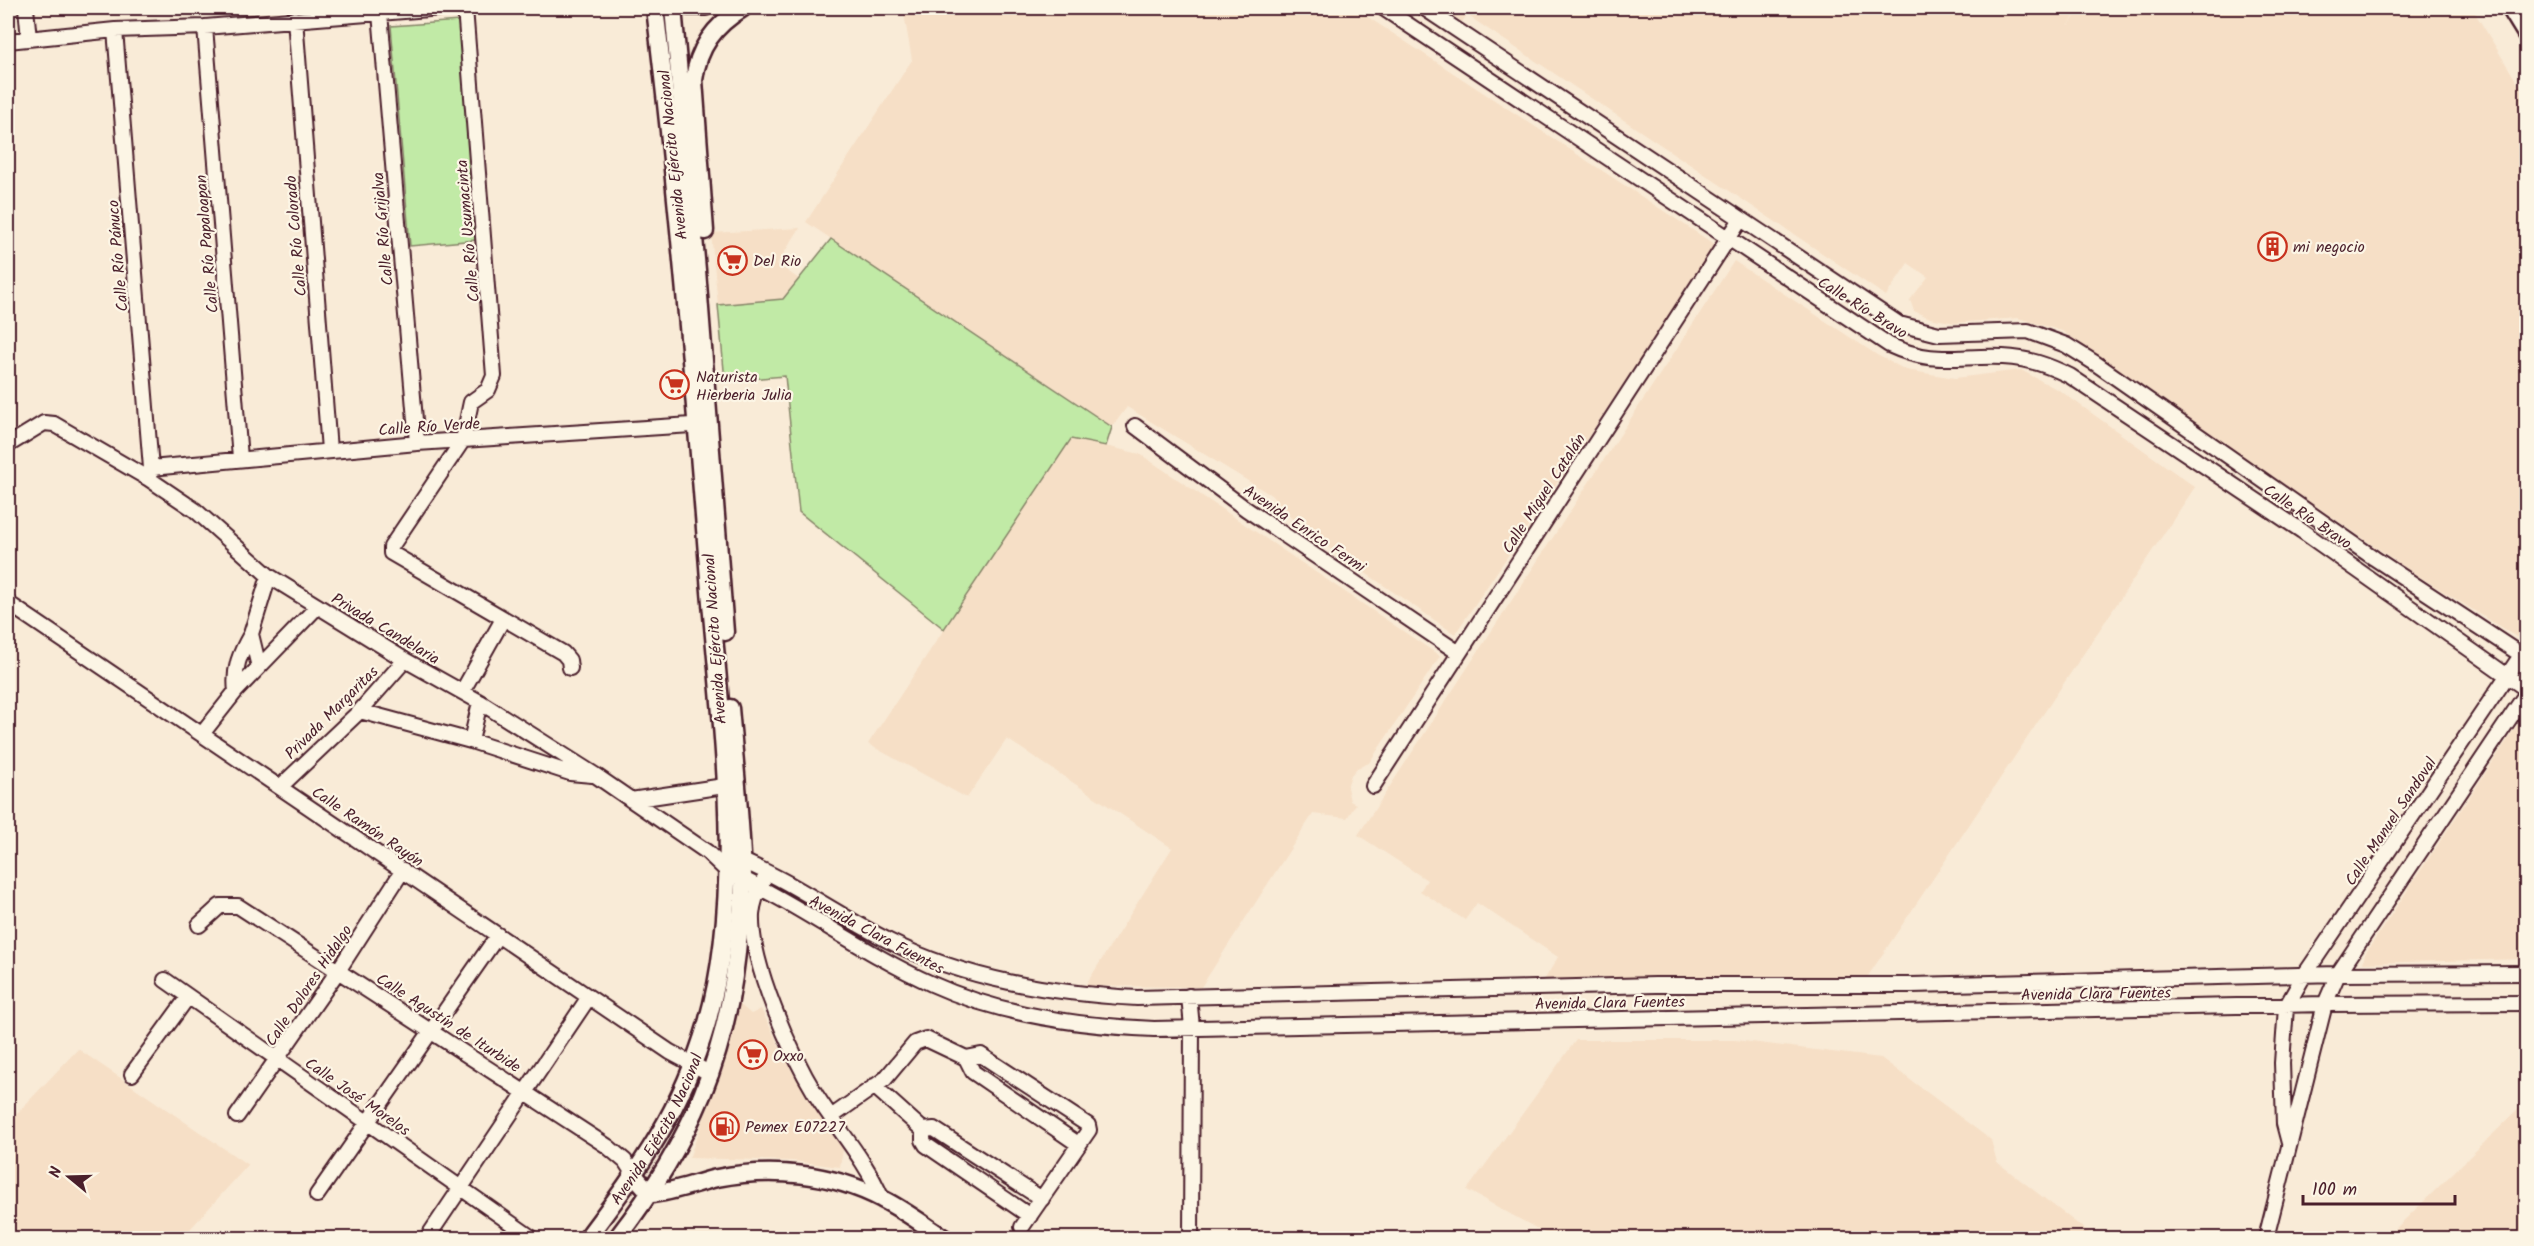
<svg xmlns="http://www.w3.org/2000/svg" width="2534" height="1246" font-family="Kalam,sans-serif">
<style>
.built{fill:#f6dfc6}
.green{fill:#c1eaa6;stroke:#868468;stroke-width:1.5}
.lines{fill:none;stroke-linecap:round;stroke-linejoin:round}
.minor-casing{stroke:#4a1f2b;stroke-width:18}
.major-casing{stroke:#4a1f2b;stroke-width:21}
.minor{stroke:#fcf5e5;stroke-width:14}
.major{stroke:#fcf5e5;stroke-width:16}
.labels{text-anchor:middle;stroke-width:4.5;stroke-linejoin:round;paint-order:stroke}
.street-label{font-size:16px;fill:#4a1f2b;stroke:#fcf5e5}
.poi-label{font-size:16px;fill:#4a1f2b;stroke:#fcf5e5;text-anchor:start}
</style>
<rect width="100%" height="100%" fill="#f9ebd7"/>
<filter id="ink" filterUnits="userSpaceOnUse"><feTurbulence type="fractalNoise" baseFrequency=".0167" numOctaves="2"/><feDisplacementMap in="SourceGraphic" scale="12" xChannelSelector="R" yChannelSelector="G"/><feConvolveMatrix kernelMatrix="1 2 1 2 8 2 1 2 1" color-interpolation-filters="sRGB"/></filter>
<g filter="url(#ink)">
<path class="built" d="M903,8H1354L1717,246L1455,634L1301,529L1271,495L1127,407L1112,427L806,222L912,60Z
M1442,8H2079L2069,25L2081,8H2472L2526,97V643L2409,570L2062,331L2018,318L1955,323L1930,318L1914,311L1910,300L1928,277L1908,263L1886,296L1467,15L1462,22Z
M800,228L777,264L799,279L783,299L718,305L711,233Z
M1734,261L1877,355L1906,370L1955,378L2021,370L2062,392L2195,487L1868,976L1543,982L1558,957L1477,903L1465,920L1420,891L1427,880L1358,835Z
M1071,438L1140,454L1440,656L1369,763L1357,768L1351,775L1347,787L1350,801L1356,804L1347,818L1313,814L1201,987L1085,986L1172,848L1007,739L967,798L868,744Z
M2526,712V959L2363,963L2365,954Z
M738,1003L751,1014L761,1009L795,1077L843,1150L840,1167L793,1161L689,1158L724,1065Z
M1576,1040H1735L1881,1058L1991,1140L1997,1162L2096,1238H1554L1467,1190Z
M78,1049L248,1165L182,1238H8V1123Z
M2526,1102V1238H2386Z"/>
<path class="green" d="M459,21L476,240L410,246L391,26Z
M831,239L1112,427L1106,446L1071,439L944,629L799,512L785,376L725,381L718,305L783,299Z"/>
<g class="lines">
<defs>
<path id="minor" d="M26,8L29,39
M465,8L494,376L488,390L471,402L463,440L391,547V553L563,653L569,660L570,668
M688,8H706
M1383,8L1889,345C1934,366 1958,355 2003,357C2028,358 2048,365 2070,376L2302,531L2526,689
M1424,8L1899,324L1939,334L2028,331L2066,345L2095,363L2374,558L2526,658
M380,13L417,443
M295,19L329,450
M205,27L240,458
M115,30L151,468L150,477
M8,41L115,30L205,27L441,8
M1135,426L1246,509L1459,653
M8,445L44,423L54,424L149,479L195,510L269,576L405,660L480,702L595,775L707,852L728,872C799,904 861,952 932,984C1000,1015 1079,1026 1154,1029L2325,1004L2526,1003
M151,468L417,443L707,424
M8,603L670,1052L711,1074
M259,667L251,634L269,576
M236,691C233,669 240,653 251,634
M462,692L503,619
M480,702L471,741L570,773L592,775
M360,711L471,741
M202,734L236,691L318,606
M1373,786L1741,219
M280,787L360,711L405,660
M631,800L724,786
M735,858C789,879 837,915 889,941C967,980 1051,993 1137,998L1655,985H1912L2338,974L2526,973
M763,881C757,892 753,902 752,915C750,963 791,1054 816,1095C838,1130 866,1160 882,1199
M199,925L220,906H238L607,1146L625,1161L634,1175
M165,980L532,1238
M1189,996L1192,1027L1191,1238
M966,1058L981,1055L1088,1125L1089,1130L1022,1227
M132,1074L188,997
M874,1086L923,1130
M237,1116L338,971L403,870
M831,1117L885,1079L915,1043L926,1039L966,1058L973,1072L1078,1144
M923,1130V1140L926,1145L1030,1216
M923,1130L934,1129L1042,1199
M2289,1143L2284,1124L2282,1063L2286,1007L2303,977L2522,654
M317,1195L498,935
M427,1238L589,997
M2266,1238L2325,1004L2338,974L2526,694"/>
<g id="major">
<path d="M673,8L697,270L725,632"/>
<path d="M2510,8L2526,34"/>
<path d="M705,231L694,80C698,47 715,25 743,8"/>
<path d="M634,1175L651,1194C674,1192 695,1183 717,1178C771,1167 833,1173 882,1199C904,1210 924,1225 944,1238"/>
<path id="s1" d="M587,1238C641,1166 681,1112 707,1023C746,885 720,720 709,579C694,388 678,198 655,8"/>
<path d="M617,1238C691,1142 730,1053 739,931C741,913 744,894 743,876C741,820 735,764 730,708"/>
</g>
</defs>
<use href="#minor" class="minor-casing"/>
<use href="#major" class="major-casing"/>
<use href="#minor" class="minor"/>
<use href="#major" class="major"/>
</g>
</g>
<defs>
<symbol id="building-ring" viewBox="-11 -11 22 22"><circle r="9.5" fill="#fcf5e5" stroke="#c8321e" stroke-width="1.5"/><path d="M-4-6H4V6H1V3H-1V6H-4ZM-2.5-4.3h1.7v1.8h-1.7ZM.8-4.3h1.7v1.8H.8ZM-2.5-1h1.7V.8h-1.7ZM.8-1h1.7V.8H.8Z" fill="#c8321e"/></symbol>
<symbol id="supermarket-ring" viewBox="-11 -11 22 22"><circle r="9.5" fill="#fcf5e5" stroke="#c8321e" stroke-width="1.5"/><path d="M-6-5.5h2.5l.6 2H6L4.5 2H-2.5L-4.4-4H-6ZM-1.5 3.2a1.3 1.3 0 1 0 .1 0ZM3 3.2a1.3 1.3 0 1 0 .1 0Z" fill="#c8321e"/></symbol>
<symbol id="fuel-ring" viewBox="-11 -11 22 22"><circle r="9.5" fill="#fcf5e5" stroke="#c8321e" stroke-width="1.5"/><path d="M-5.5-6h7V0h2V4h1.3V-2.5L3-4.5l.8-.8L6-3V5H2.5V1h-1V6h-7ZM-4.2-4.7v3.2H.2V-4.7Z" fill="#c8321e"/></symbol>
</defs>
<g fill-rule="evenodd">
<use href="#building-ring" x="2256" y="230" width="33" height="33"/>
<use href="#supermarket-ring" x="716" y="244" width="33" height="33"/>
<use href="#supermarket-ring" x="658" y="368" width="33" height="33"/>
<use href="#supermarket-ring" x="736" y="1038" width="33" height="33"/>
<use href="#fuel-ring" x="708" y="1110" width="33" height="33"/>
</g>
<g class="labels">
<g class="street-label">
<text transform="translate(672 155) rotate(-96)" y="6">Avenida Ejército Nacional</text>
<text transform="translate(382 229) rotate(-95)" y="6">Calle Río Grijalva</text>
<text transform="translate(467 231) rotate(-95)" y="6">Calle Río Usumacinta</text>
<text transform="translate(295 236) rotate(-95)" y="6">Calle Río Colorado</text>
<text transform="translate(206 244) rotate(-95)" y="6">Calle Río Papaloapan</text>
<text transform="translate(117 256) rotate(-95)" y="6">Calle Río Pánuco</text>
<text transform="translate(1863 307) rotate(32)" y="6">Calle Río Bravo</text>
<text transform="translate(429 426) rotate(-4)" y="6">Calle Río Verde</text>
<text transform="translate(1543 493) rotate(-57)" y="6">Calle Miguel Catalán</text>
<text transform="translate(2308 516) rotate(34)" y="6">Calle Río Bravo</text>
<text transform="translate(1305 528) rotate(34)" y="6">Avenida Enrico Fermi</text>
<text transform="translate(386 628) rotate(31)" y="6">Privada Candelaria</text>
<text transform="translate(714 639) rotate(-94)" y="6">Avenida Ejército Nacional</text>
<text transform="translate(331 712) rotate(-45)" y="6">Privada Margaritas</text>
<text transform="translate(2390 821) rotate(-56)" y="6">Calle Manuel Sandoval</text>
<text transform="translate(368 826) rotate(34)" y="6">Calle Ramón Rayón</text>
<text transform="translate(877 934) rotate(28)" y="6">Avenida Clara Fuentes</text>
<text transform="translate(308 985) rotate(-56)" y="6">Calle Dolores Hidalgo</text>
<text transform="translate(2096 993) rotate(-1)" y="6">Avenida Clara Fuentes</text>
<text transform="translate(1610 1002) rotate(-1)" y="6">Avenida Clara Fuentes</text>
<text transform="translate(449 1022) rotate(33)" y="6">Calle Agustín de Iturbide</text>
<text transform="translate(358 1096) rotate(35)" y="6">Calle José Morelos</text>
<text dy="6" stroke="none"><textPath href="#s1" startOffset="130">Avenida Ejército Nacional</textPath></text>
</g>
<g class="poi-label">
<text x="2293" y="252">mi negocio</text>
<text x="753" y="266">Del Rio</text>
<text x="696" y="382">Naturista<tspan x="696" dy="18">Hierberia Julia</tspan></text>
<text x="773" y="1061">Oxxo</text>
<text x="745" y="1132">Pemex E07227</text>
</g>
</g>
<rect width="2534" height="1246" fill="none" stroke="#fcf5e5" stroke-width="30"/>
<rect x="15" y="15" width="2504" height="1216" fill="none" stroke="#4a1f2b" stroke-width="2" filter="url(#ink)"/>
<g transform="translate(69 1177) rotate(289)" stroke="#fcf5e5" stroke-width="4.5" paint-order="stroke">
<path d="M0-4.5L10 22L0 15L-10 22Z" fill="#4a1f2b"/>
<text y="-9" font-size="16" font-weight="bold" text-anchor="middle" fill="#4a1f2b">N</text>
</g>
<path d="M2303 1195v9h152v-9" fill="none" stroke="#4a1f2b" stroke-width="3"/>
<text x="2312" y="1195" font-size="18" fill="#4a1f2b" stroke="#fcf5e5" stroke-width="4.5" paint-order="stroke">100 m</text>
</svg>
